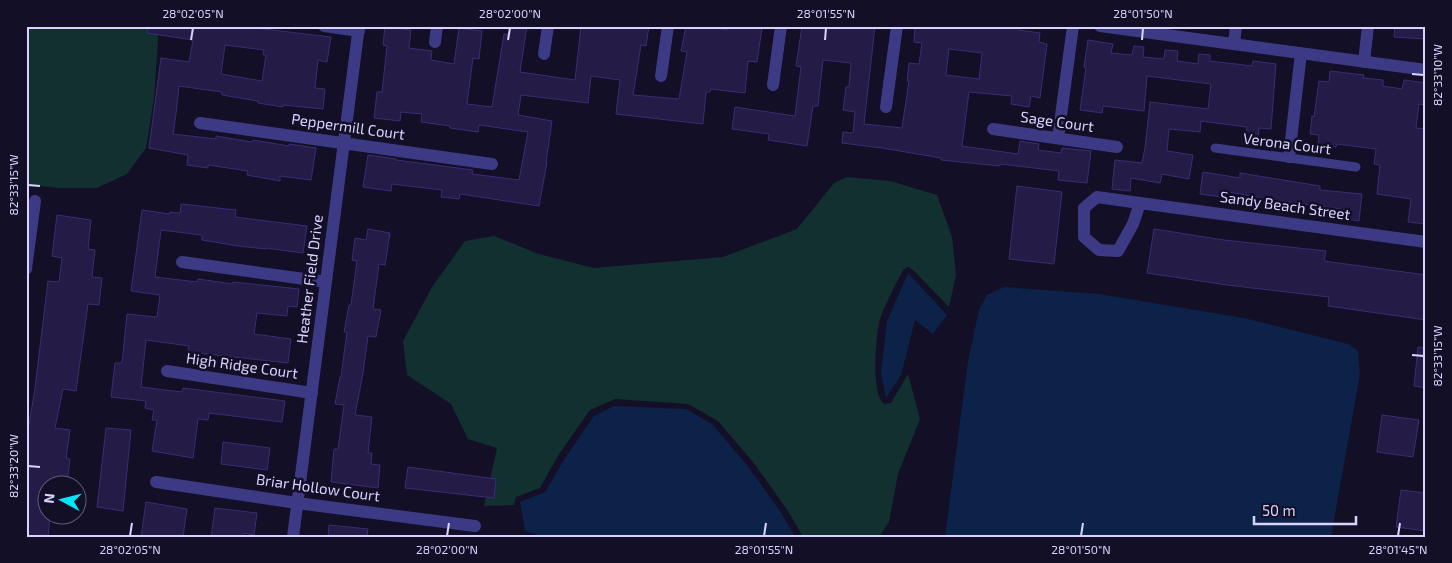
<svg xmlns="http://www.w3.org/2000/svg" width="1452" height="563" font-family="'Exo 2',sans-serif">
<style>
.green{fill:#12302f}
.water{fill:#0c2248}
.building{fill:#241b47;stroke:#3b2d73;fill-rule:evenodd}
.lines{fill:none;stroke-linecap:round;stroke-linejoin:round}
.service{stroke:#3d3a85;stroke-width:9}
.minor{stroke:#3d3a85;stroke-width:12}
.ticks{fill:none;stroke:#d9d4ff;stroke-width:2}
.labels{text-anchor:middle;stroke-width:5;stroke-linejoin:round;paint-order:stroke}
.street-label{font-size:15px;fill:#d9d4ff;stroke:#130f26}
.neatline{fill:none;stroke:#d9d4ff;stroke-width:2}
.ticks-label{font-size:12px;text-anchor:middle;fill:#d9d4ff}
</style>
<rect width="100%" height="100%" fill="#130f26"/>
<path class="green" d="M26,26H159L154,98L146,148L127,174L97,188H57L26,184Z
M847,177L890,181L937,195L952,237L956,275L949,307L913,270L908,267L903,270C895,286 886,302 880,319C876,334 870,397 885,404L891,403L908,374L920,419L898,474L889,522L879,537H803L788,511L753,462L718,421L688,404L615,399L590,410L559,454L540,488L516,497L514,505L484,506L497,448L468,439L451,404L407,375L403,341L432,287L465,241L494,236L539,254L594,268L723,257L797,229L834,183Z"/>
<path class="water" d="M908,273L947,315L933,334L915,320L901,375L886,398L881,373L887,321Z
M1004,287L1099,294L1244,318L1348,344L1358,351L1360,374L1331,537H945L968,361L979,310L987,295Z
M614,406L686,409L712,424L747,465L782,514L795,537H544L525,531L520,502L545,492L565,458L594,416Z"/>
<path class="building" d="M148,26H238L331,37L327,62L318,60L315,88L325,89L323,109L283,105V107L258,103V101L222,95V92L179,86L176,114L173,134L216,139V136L252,142L253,140L289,146V144L316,148L311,180L280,176V181L247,175L248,171L208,165V168L187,165L188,155L149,148L161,58L189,62L193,40L147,33ZM225,45L264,50L263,55H266L262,81L221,74Z
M385,26H402V29L411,30L409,48L432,51L431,60L454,64L459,28L482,31L479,59L473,58L467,104L492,107L504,34H509L510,26H527L520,72L575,80L581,26H649L646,46L641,45L633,95L679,99L687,52L681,51L686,26H706L727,30V26H748L762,28L757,62L748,61L745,93L711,89L710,92H706L703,124L616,114L620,80L591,76L588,103L521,95L518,115L552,121L546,162H547L539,206L460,194L459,199L441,197L442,190L392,184L391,191L363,187L368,155L396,159V160L473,170L472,174L519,180L528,132L479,125L478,132L450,128V126L421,122L422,114L401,112L400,121L374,118L377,92H382L387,46L383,45Z
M802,26H875L864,124L902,128L909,81H907L909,63L919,64L922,43L914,42L915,26H1020L1019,30L1040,33L1039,42L1047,44L1040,98L1031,96L1029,107L1011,104L1012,96L969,92L962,146L1018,154L1020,141L1039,144L1038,150L1061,153L1062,148L1091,151L1087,183L1058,180L1059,171L1000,164V166L941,160V158L882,148L842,143L843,132L853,133L855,112L843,110L846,87H849L851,63L823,60L818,106H813L807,146L768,140L769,134L732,129L735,107L795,116L801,67L796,66ZM949,49L982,53L979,79L946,75Z
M1395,26H1426V39L1394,37Z
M1088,40L1113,44L1111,53L1132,55L1134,46L1144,47L1143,57L1164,59L1165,50L1178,51L1177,61L1198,64L1199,54L1210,55V61L1252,66L1253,61L1276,64L1271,129L1259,128L1258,137L1246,136L1247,127L1201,121L1200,132L1169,129L1167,151L1193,155L1189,179L1162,174L1160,183L1131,178L1130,191L1112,189L1115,160L1142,163L1145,148L1150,102L1208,109L1211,84L1147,76L1144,111L1103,106L1102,113L1080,110L1086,68L1084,67Z
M1330,71L1364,75L1363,78L1383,80V86L1402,89L1404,80L1426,83V105L1419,104L1416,128L1426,129V224L1408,222L1411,199L1377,194L1380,165L1374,164L1376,149L1337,144L1336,147L1318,145L1319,135L1310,134L1312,116L1314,117L1319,81L1329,82Z
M1203,172L1240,178V173L1320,186V190L1362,194L1359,221L1340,218L1341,209L1274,200L1229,192L1228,198L1200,194Z
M1017,186L1062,192L1054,264L1009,259Z
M181,204L236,210L235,217L307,226L303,253L266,248V249L238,246L202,240V235L161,230L155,277L197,282L198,279L233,284V282L299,289L297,307L288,306L287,316L257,313L254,334L291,339L288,363L188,352L189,346L146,340L141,387L182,392L183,388L285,401L282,422L209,413L208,420L198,419L193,458L152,451L157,420H152L154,410L145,408L146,401L111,397L115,363H122L127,314L157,317L160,295L131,291L142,210L170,214V212L180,213Z
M57,215L91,220L88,249L95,250L92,277L102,278L99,305L88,304L76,391L63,389L55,428L70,430L66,458L70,459L67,485L48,482V516H50L48,537H26V465L29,437H27L35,388L48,281L59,282L62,258L52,256Z
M368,229L390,233L385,265L379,264L373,309L381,310L376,337L368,336L363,373L355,415L372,417L368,453H372L371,464L380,465L378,488L331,482L334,449H338L344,405L335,404L340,377H341L347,332H344L349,305H351L357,261L352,260L355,238L366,240Z
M1154,229L1224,240L1326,251L1324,261L1426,275V320L1328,306L1329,297L1227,285L1147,273Z
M1418,347L1426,348V388L1414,386Z
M1382,415L1419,420L1413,457L1377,452Z
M106,428L131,430L123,511L97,507Z
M223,442L270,448L267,470L221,464Z
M408,467L496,479L494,498L405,488Z
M1401,490L1426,493V531L1396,527Z
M146,502L187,509L183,537H141Z
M215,508L257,513L254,535L244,533L243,537H211Z
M329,525L368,529L367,537H328Z"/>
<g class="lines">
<path class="service" d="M1215,148L1356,167"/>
<path class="minor" d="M324,26L359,31
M1100,26L1426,70
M435,42L437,26
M1234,44L1236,26
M544,54L548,26
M1364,62L1368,26
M661,76L668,26
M773,85L781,26
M886,107L897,26
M200,123L492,164
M993,129L1117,147
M1058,138L1073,26
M1289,157L1301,53
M1140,203L1133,224L1118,251L1099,250L1084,237V208L1097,197L1140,203L1426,242
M182,262L326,282
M26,269L35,201
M167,371L312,393
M156,482L297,503L475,526
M293,537L359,26"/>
</g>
<path class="ticks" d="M191,40L193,28M508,40L510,28M825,40L826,28M1142,40L1143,28M1412,74L1424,75M28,185L40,186M1412,355L1424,356M28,466L40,467M130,536L132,523M447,536L449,523M764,536L766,523M1081,536L1083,523M1398,536L1400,523"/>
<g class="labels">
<g class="street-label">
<text transform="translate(1057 122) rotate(8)" y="5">Sage Court</text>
<text transform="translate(348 127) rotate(8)" y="5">Peppermill Court</text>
<text transform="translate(1287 144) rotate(7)" y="5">Verona Court</text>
<text transform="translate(1285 206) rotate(8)" y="5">Sandy Beach Street</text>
<text transform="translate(310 279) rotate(-83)" y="5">Heather Field Drive</text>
<text transform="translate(242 366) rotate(8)" y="5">High Ridge Court</text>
<text transform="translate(318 488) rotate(8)" y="5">Briar Hollow Court</text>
</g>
</g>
<rect width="1452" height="563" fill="none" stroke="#130f26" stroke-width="55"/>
<g transform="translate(62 500) rotate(277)"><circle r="24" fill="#130f26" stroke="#625e7d"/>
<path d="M0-4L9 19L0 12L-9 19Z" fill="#00e5ff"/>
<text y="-8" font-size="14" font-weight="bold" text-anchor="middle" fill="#d9d4ff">N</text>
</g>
<path d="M1254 516v8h102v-8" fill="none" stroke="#d9d4ff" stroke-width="2.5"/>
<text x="1262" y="516" font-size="15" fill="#d9d4ff" stroke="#130f26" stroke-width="4" paint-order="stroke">50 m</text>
<rect x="28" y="28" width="1396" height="508" class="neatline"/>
<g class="ticks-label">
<text x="193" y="18">28°02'05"N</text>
<text x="510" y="18">28°02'00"N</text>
<text x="826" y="18">28°01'55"N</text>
<text x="1143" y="18">28°01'50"N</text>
<text transform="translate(1438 75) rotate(-90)" y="4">82°33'10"W</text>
<text transform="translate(14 185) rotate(-90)" y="4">82°33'15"W</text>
<text transform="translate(1438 356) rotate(-90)" y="4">82°33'15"W</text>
<text transform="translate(14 466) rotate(-90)" y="4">82°33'20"W</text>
<text x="130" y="554">28°02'05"N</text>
<text x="447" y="554">28°02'00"N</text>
<text x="764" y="554">28°01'55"N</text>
<text x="1081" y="554">28°01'50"N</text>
<text x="1398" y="554">28°01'45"N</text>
</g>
</svg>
